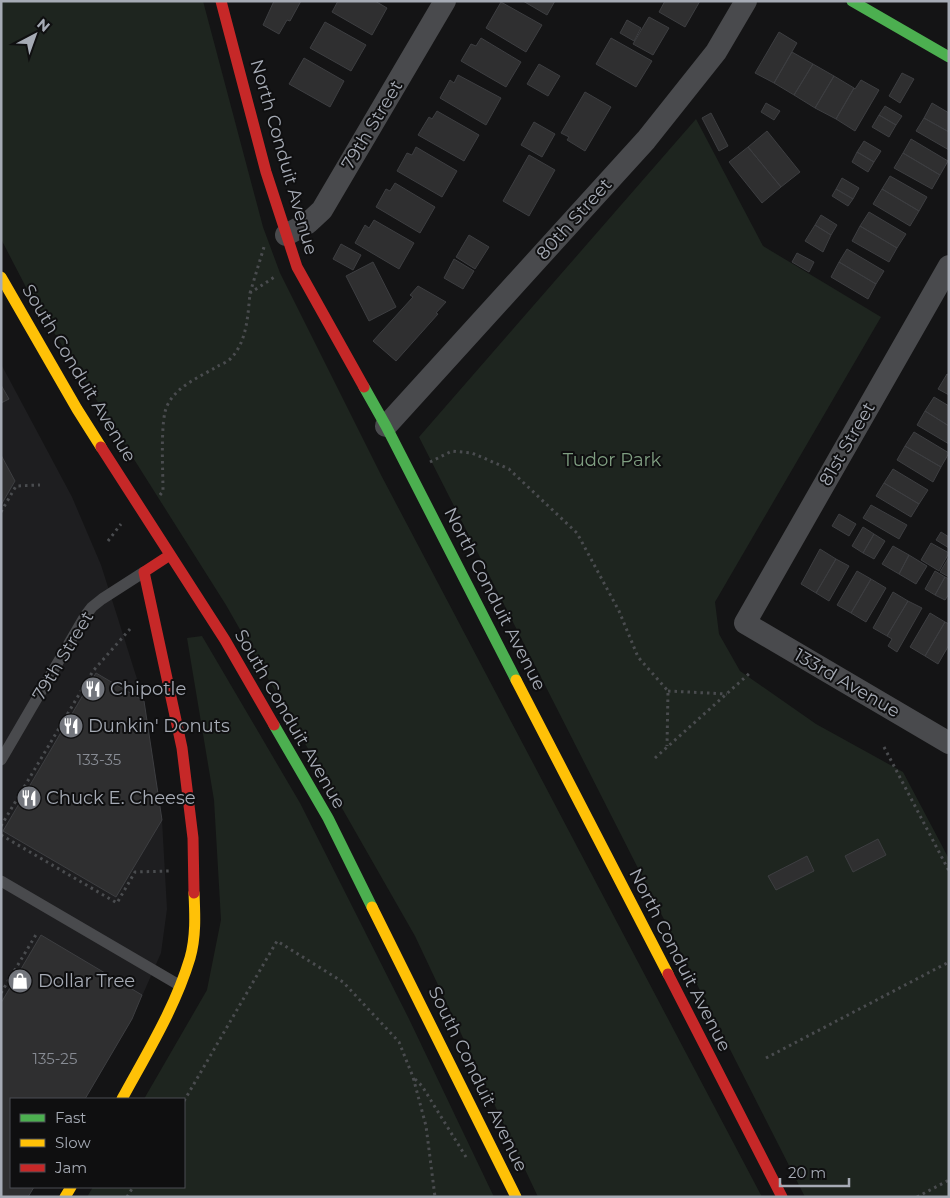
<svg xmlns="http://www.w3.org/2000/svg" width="950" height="1198" font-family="Montserrat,sans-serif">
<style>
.built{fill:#1e1e20}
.green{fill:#1e251f}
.building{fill:#2f2f30;stroke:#3d3e41}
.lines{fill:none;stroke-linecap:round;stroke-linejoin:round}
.path{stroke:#4a4c4f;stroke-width:3;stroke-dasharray:2.5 4;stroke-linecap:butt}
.lane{stroke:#494a4d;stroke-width:11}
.street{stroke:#494a4d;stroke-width:22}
.fast{stroke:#4caf50;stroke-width:11}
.slow{stroke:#ffc107;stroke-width:11}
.jam{stroke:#c62828;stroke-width:11}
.labels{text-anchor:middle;stroke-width:4;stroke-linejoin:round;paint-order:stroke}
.number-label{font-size:15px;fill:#888c94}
.street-label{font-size:18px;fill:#a6abb5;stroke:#0f0f10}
.park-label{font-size:18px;fill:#7f9e81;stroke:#0f0f10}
.poi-label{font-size:18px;fill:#a6abb5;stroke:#0f0f10;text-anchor:start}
</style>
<rect width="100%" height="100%" fill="#141415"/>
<path class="built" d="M1,364L72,497L101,565L144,701L162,820L167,909L161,953L132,1019L85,1099H11V1187H34L28,1197H1Z"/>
<path class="green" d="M1,1H203L263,227L280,273L381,475L762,1197H538L415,936L226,605L29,293L1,239Z
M696,119L763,246L881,317L715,602L719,634L740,671L816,724L903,772L949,859V1197H805L419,437Z
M202,636L300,803L409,1019L494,1197H87L93,1187H184V1099H144L207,990L221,920L214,800L187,638Z"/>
<path class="building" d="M274,1H301L290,21L287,20L279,34L263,25Z
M338,1H375L387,8L372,35L332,12Z
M523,1H555L547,15Z
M665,1H700L685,27L659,12Z
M501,2L542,25L526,52L486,28Z
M649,17L669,28L653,55L633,44Z
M627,20L641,28L634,41L620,33Z
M325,22L366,45L351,71L310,48Z
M779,32L797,43L774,83L755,73Z
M481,38L521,62L506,87L461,61L471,44L476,46Z
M611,38L652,61L636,87L596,64Z
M792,52L813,64L794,95L774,83Z
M304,58L344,81L330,107L289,84Z
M539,64L560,76L548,96L527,84Z
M813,64L834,76L815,108L794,95Z
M902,73L914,79L900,103L889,96Z
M458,75L501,98L486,125L440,98L450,80L454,83Z
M834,76L854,88L836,119L815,108Z
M861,80L879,90L855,131L836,119L854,88L855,89Z
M585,92L611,107L585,151L567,140L569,137L561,133Z
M766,103L780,111L774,120L761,112Z
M932,103L949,113V132L924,118Z
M885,106L902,116L896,125L879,115Z
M437,111L479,135L464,161L418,135L429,117L432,119Z
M711,113L728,146L719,151L702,118Z
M879,115L896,125L889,137L872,127Z
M924,118L949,132V150L916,131Z
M534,122L555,134L542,157L521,145Z
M767,131L800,172L781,187L748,147Z
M911,139L948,161L940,175L903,153Z
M864,141L881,151L874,162L857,152Z
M416,147L457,171L442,197L397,171L407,153L412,155Z
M748,147L781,187L762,203L729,162Z
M857,152L874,162L868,172L852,162Z
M903,153L940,175L932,189L894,168Z
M529,155L555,170L529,216L503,201Z
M890,176L927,197L919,211L882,189Z
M842,178L859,188L853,199L836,189Z
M395,183L435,207L420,233L376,207L386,189L390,191Z
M836,189L853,199L848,206L832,196Z
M882,189L919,211L910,226L873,204Z
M869,212L906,234L897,248L860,226Z
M821,215L837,225L831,235L815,225Z
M374,220L414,243L399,269L355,243L365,225L369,228Z
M815,225L831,235L823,252L805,241Z
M860,226L897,248L889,262L852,241Z
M469,235L489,247L475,269L456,257Z
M341,244L361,255L353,270L333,259Z
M847,249L884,271L876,284L839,262Z
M797,253L814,262L809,272L792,262Z
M454,259L474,271L463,289L444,278Z
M373,262L396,307L369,321L346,276Z
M839,262L876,284L868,299L831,277Z
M418,286L446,302L436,313L438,314L396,361L373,341L413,297L410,295Z
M947,374L949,375V395L938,389Z
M1,385L9,399L1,403Z
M934,397L949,406V426L925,411Z
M925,411L949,426V444L917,425Z
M914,432L949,453L941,467L905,446Z
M905,446L941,467L933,482L897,460Z
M1,455L15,481L1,505Z
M893,469L928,490L919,504L884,483Z
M884,483L919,504L911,517L876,496Z
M871,505L907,525L899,539L863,518Z
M839,514L856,524L849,536L832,526Z
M863,527L874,534L863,553L852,546Z
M941,532L949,537V548L936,540Z
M874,534L885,541L874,559L863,553Z
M931,543L949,553L939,571L921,560Z
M893,546L909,555L899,574L882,564Z
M820,549L836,559L816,593L801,584Z
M909,555L927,566L916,584L899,574Z
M949,557V577L940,572Z
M836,559L849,566L829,601L816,593Z
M857,571L871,579L851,613L837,605Z
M935,571L945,577L935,595L925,589Z
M945,577L949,579V594L945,600L935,595Z
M871,579L886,588L866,622L851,613Z
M893,592L908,601L887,636L873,628Z
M908,601L922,608L897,652L888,646L892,639L887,636Z
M930,613L945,622L925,656L910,647Z
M945,622L949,624V645L938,664L925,656Z
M96,673L144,701L162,820L116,897L3,831Z
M878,839L886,855L853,872L845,856Z
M807,856L814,871L776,890L768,876Z
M41,935L142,995L132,1019L85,1099H11V1187H34L28,1197H1V1003Z"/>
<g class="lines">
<path class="path" d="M250,293L264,247
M430,462L452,451L472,453L509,469L577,533L619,611L638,657L668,691L667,746
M160,495L163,491C163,472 160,420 167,406C176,386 200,377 218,366C222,364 228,362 231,358C247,342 248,314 250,293L276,276
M1,512L16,486L40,485
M108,541L121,524
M668,691L727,694
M884,747L949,871
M655,758L751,672
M1,826L93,671L130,629
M1,835L117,903L135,872L169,871
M1,993L37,933
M766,1058L949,962
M415,1079L422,1086L466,1157
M184,1101L277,941L343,982L399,1042L413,1077L426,1126L435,1197
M127,1197L133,1187
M917,1197L949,1180"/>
<path class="lane" d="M1,760L85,616L92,607L102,599L144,572
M1,881L179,985"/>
<path class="street" d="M286,235L308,223L322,210L445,1
M949,266L745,623L949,743
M386,426L646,140L716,52L746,1"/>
<path class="fast" d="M852,1L949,57
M364,387L386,426L516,680
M274,725L328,818L372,907"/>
<path class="slow" d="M1,277L77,409L101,447
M516,680L668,974
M372,907L516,1197
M122,1099C147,1053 175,1008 190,958C196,937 195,915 194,893
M65,1197L71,1187"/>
<path class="jam" d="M221,1L266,172L297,267L364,387
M101,447L225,640L274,725
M170,555L144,572L182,748L193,838L194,893
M668,974L782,1197"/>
</g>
<defs>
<symbol id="restaurant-disc" viewBox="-11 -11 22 22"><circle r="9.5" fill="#73767d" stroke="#0f0f10"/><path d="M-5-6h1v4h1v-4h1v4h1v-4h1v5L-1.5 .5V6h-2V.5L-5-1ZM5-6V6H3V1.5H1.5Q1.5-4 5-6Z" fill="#fff"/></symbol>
<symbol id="shop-disc" viewBox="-11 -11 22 22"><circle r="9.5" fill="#73767d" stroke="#0f0f10"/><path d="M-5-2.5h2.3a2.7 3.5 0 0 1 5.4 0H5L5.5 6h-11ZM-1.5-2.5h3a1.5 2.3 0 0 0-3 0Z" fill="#fff"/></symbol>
</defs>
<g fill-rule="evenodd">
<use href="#restaurant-disc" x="79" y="675" width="28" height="28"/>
<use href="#restaurant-disc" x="57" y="712" width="28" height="28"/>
<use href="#restaurant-disc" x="15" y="784" width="28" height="28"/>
<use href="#shop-disc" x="6" y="967" width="28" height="28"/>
</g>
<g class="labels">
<g class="number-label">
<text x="99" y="765">133-35</text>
<text x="55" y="1064">135-25</text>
</g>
<g class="street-label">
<text transform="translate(372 125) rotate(-59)" y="6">79th Street</text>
<text transform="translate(284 157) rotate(74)" y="6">North Conduit Avenue</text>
<text transform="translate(574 219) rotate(-48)" y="6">80th Street</text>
<text transform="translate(79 373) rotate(59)" y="6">South Conduit Avenue</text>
<text transform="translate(847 444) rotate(-60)" y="6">81st Street</text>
<text transform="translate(495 599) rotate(63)" y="6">North Conduit Avenue</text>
<text transform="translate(63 656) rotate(-59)" y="6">79th Street</text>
<text transform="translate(847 683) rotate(30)" y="6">133rd Avenue</text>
<text transform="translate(290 719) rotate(60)" y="6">South Conduit Avenue</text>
<text transform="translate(680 960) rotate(63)" y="6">North Conduit Avenue</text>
<text transform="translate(478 1079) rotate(64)" y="6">South Conduit Avenue</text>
</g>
<g class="park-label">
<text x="612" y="466">Tudor Park</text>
</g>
<g class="poi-label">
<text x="110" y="695">Chipotle</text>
<text x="88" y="732">Dunkin' Donuts</text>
<text x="46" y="804">Chuck E. Cheese</text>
<text x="38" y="987">Dollar Tree</text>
</g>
</g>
<rect width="950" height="1198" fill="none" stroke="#a6abb5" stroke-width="5"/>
<rect x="10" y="1098" width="175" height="90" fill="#0f0f10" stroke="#4b4d52"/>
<rect x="20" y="1114" width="25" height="8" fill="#4caf50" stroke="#4b4d52"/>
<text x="55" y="1123" font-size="15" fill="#a6abb5">Fast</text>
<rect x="20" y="1139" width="25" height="8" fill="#ffc107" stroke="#4b4d52"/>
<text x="55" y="1148" font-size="15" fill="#a6abb5">Slow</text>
<rect x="20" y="1164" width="25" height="8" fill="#c62828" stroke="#4b4d52"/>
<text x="55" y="1173" font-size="15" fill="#a6abb5">Jam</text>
<g transform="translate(35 35) rotate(41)" stroke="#0f0f10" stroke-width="4" paint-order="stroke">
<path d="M0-4L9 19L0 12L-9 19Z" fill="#a6abb5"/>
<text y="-8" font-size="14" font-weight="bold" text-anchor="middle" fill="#a6abb5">N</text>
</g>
<path d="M780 1178v8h69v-8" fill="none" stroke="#a6abb5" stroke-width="2.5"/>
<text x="788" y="1178" font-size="15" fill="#a6abb5" stroke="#0f0f10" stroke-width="4" paint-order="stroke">20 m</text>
</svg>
